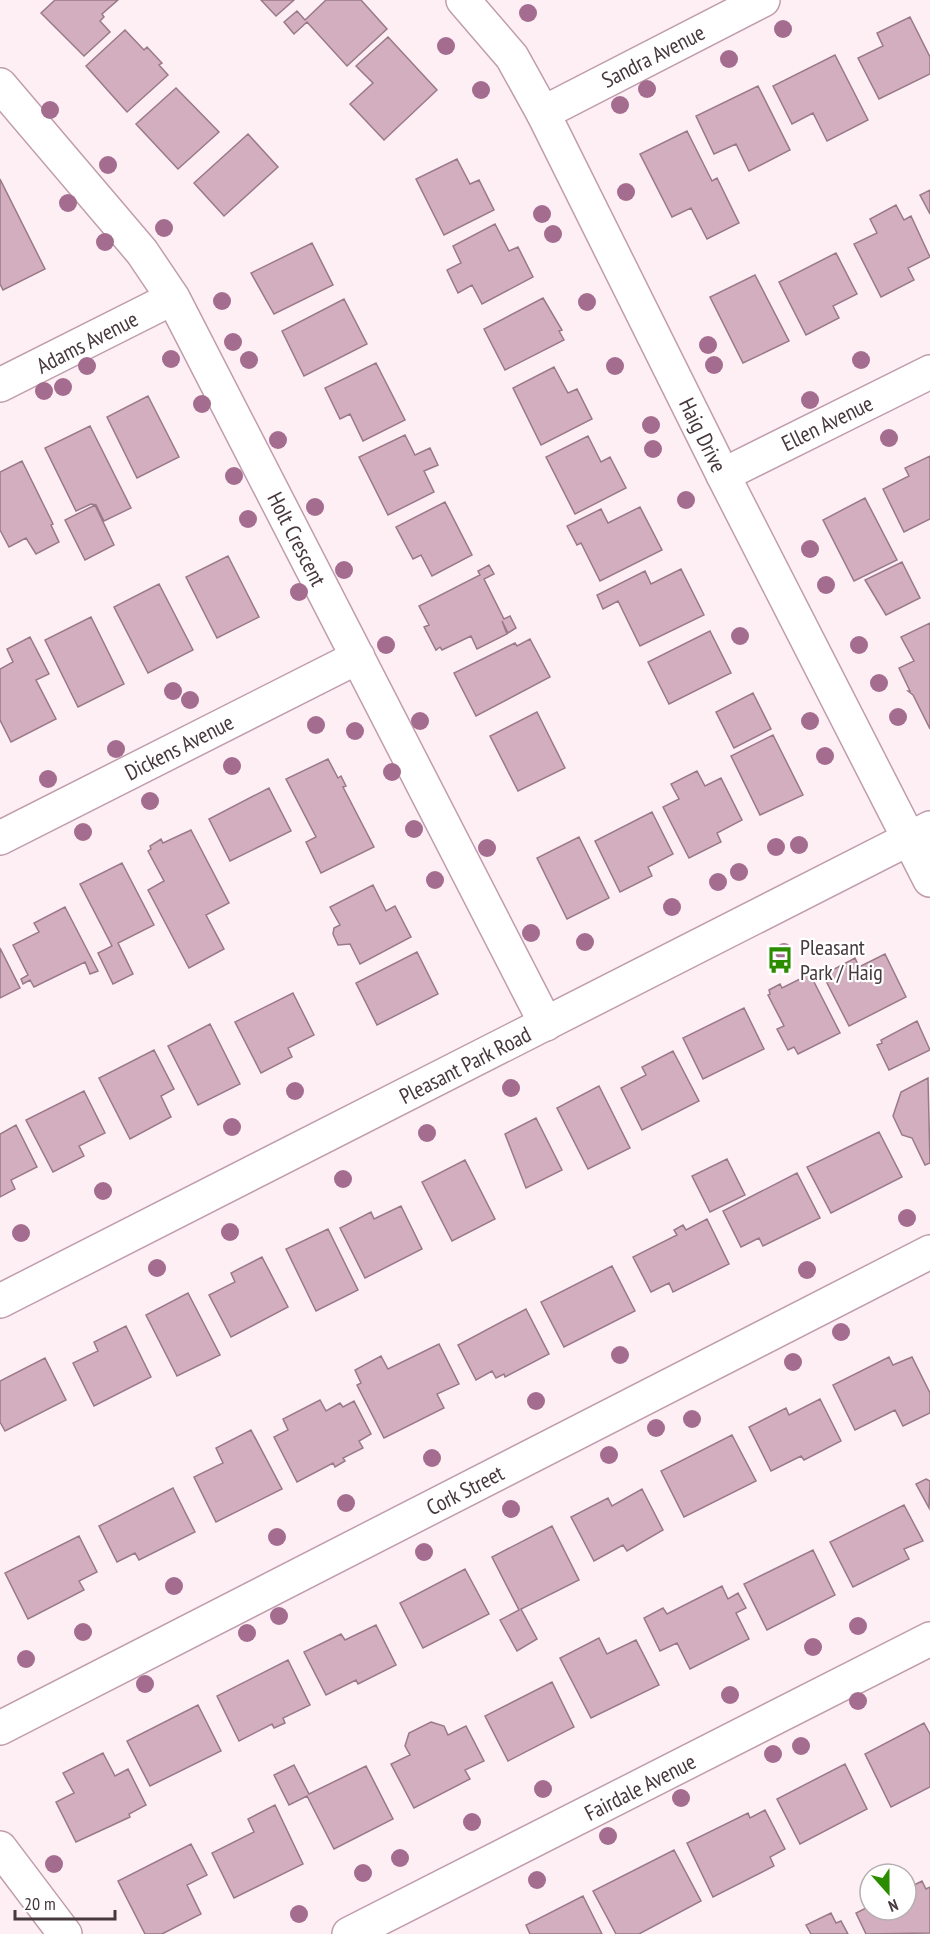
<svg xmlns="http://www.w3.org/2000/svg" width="930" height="1934" font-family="'PT Sans Narrow',sans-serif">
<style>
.building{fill:#d2aebe;stroke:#9a7988;stroke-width:1.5}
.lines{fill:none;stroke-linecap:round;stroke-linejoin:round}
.minor-casing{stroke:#c09dad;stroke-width:36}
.tertiary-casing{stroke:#c09dad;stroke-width:36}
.minor{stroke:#fff;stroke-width:33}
.tertiary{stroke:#fff;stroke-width:33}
.tree{fill:#a46c8e}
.labels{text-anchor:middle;stroke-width:4.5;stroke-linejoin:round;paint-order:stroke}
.street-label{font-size:22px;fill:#47383e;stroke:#fff}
.poi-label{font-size:22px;fill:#47383e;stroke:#fff;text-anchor:start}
</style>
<rect width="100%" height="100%" fill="#feeff5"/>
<path class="building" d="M55,0H118L102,14L104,17L100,21L110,32L84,56L41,13Z
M261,0H294L276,16Z
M326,0H361L387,29L347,66L307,22L294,34L284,22L297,11L305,20Z
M910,17L930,57V74L879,99L858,58L883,46L877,33Z
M125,30L144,50L147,47L162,63L159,65L168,75L127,112L86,66Z
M388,37L437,90L384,140L350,104L373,83L356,66Z
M835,55L868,120L827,141L813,113L792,124L773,86Z
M758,86L790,150L749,171L736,144L714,154L696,116Z
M176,88L219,132L178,169L136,124Z
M687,131L712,181L717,178L739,223L707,239L691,208L672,217L640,154Z
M248,134L278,167L224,216L194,183Z
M457,159L470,184L479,180L494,210L444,235L416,179Z
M0,179L45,269L3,290L0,284Z
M930,190V214L920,195Z
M896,205L904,220L911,216L930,257L908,268L914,280L881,297L854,244L877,233L870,219Z
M495,224L509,251L518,247L533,277L482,304L472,285L458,293L447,270L461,263L453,246Z
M312,243L333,285L274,314L251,273Z
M836,253L857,294L833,306L839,318L806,335L779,282Z
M755,275L789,341L743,363L710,297Z
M543,298L562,330L559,331L564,340L505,370L484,329Z
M344,299L367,344L304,376L282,331Z
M376,363L405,420L363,441L350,414L340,419L325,388Z
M554,367L568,393L577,389L592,419L541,445L513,388Z
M148,396L179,457L137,478L107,417Z
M90,426L131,508L104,521L96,505L91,504L76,511L45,448Z
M405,435L415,455L430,448L438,465L424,471L434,492L388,515L359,457Z
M588,436L601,462L610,457L626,488L575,514L546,457Z
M930,456V519L904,532L883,489L909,476L905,468Z
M22,461L53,524L51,525L59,542L36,554L26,538L9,547L0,530V472Z
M865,498L897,560L854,581L823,520Z
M445,502L472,555L432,576L421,555L413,559L396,527Z
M95,505L114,545L85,560L65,520Z
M640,507L662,550L600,581L581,543L577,545L567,526L601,509L608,523Z
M228,556L259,617L217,638L186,577Z
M902,562L920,598L886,615L865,580Z
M489,565L494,574L484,579L504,619L510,616L516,628L508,633L502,621L507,634L477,649L471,636L442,650L440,647L436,650L424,627L429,625L419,606L480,575L478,571Z
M681,569L704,615L640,646L618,601L603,609L597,595L645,571L651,584Z
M159,584L193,650L148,673L114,607Z
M91,617L124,684L78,707L45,640Z
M930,623V729L913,695L908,691H910L899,668L914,661L901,637Z
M710,631L731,673L669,704L648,662Z
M30,637L49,674L36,680L56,719L11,742L0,720V669L13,662L7,649Z
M530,639L550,677L476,716L454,673L515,643L517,646Z
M753,693L771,729L734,748L716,712Z
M537,712L565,768L518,791L490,736Z
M773,735L803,795L760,815L731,756Z
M328,759L338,778L341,776L346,786L343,787L374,847L321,873L306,842L316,837L286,779Z
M697,771L705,786L721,778L742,820L717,833L721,842L689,858L663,807L679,799L671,784Z
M269,788L291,831L230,861L209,819Z
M652,812L673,854L648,867L652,876L620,892L595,841Z
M191,830L229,903L206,915L224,949L189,968L148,890L164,881L148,851L151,849L150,846L161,839L163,843Z
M579,837L609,898L567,919L537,858Z
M122,863L154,925L118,943L133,974L113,984L98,953L112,946L80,884Z
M373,885L386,911L395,906L411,937L360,964L350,944L338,945L333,934L334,928L340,925L330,907Z
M65,907L98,971L90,974L85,962L34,987L30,980L23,984L21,979L28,975L13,945L39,932L34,923Z
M0,948L20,988L0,998Z
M417,952L438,994L377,1025L356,983Z
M885,954L906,997L849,1026L823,975L855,958L859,967Z
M810,974L840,1033L798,1054L794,1047L788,1050L777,1029L784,1026L768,995L770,994L769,990L780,984L782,988Z
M293,993L314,1035L288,1048L292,1057L261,1073L235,1022Z
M744,1008L764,1049L703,1079L683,1038Z
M917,1021L930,1050L889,1070L877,1045L882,1043L881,1040Z
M210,1024L240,1084L198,1105L168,1046Z
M154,1050L174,1089L161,1096L171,1117L130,1139L99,1078Z
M673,1051L699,1101L642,1130L621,1088L646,1075L642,1067Z
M928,1078L930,1163L925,1165L912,1138L902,1135L893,1116L901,1092Z
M599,1086L630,1148L588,1169L557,1108Z
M84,1091L105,1133L79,1146L84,1156L53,1172L26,1120Z
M536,1118L562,1170L526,1188L505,1134Z
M16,1125L37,1167L11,1180L15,1189L0,1197V1134Z
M879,1132L902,1177L831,1213L807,1167Z
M727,1159L745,1195L710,1212L692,1176Z
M465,1160L495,1219L452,1241L422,1182Z
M797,1173L820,1218L763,1246L759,1238L741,1247L723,1211Z
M401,1206L422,1249L365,1278L340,1228L371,1212L374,1219Z
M707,1219L729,1264L673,1292L669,1283L651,1292L633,1257L677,1235L674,1230L683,1225L686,1230Z
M328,1229L358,1290L316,1311L286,1249Z
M262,1257L288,1307L231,1337L209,1295L235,1282L231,1273Z
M612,1266L635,1311L564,1347L541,1302Z
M188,1293L220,1355L177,1376L146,1315Z
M526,1309L549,1354L505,1377L504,1374L496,1378L492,1371L476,1380L458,1345Z
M126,1326L151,1377L94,1406L73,1363L98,1351L94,1342Z
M439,1344L459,1384L437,1394L444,1408L384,1438L357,1385L361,1383L355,1370L381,1356L388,1369Z
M889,1357L893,1365L912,1357L930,1393V1413L903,1426L895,1410L855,1430L833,1385Z
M45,1358L66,1400L5,1431L0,1422V1381Z
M820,1399L841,1441L804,1460L801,1456L771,1471L749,1427L786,1408L789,1415Z
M320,1400L326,1411L340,1403L343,1407L354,1401L371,1434L359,1441L363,1448L343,1458L345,1461L335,1467L333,1463L297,1482L274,1437L288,1430L283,1419Z
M251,1430L282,1489L216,1522L194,1477L223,1463L216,1448Z
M732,1435L756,1481L684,1517L661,1471Z
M926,1479L930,1481L929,1508L916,1484Z
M173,1488L195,1532L139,1560L135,1553L117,1562L99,1526Z
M642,1489L663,1530L627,1551L623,1545L594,1561L571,1517L608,1498L612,1506Z
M904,1505L923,1541L904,1549L909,1559L853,1587L830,1542Z
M552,1526L579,1580L521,1609L537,1639L517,1651L500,1620L519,1610L492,1557Z
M79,1536L97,1572L79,1581L84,1590L28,1619L5,1573Z
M813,1550L835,1595L767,1630L744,1584Z
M465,1569L489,1614L423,1648L400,1603Z
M722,1586L728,1599L738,1593L746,1608L736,1613L749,1639L690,1669L677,1643L660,1651L644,1618L663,1608L667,1614Z
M376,1625L396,1665L358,1684L356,1680L326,1695L304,1652L341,1634L345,1640Z
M599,1638L607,1654L636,1640L659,1685L591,1718L560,1658Z
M288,1660L310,1705L283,1718L285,1723L274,1728L272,1724L239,1741L217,1696Z
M552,1682L574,1727L508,1761L485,1716Z
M198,1705L221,1751L150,1786L127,1741Z
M431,1722L444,1726L448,1735L466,1726L484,1761L465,1770L470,1779L414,1808L391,1764L410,1755L405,1746L409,1733Z
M924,1723L930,1734V1787L891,1807L865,1754Z
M103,1753L115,1776L128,1769L146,1805L129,1814L130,1817L76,1842L56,1802L74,1793L63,1773Z
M845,1764L867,1809L800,1844L777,1799Z
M294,1765L309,1794L366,1766L393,1819L334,1849L307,1796L289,1805L274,1775Z
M275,1805L303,1864L234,1898L212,1853L254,1832L248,1819Z
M765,1810L785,1849L770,1857L774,1866L713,1897L687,1843L748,1813L750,1818Z
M191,1844L207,1875L187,1885L201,1914L162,1934H145L118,1881Z
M674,1850L701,1901L639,1934H616L593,1891Z
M922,1881L926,1889L930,1887V1933L866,1934L856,1913L870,1906V1910H906V1889Z
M583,1896L602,1934H530L526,1925Z
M831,1913L836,1923L841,1921L848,1934H811L806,1925Z"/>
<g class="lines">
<defs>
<path id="minor" d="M0,85L142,252L173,298L546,1024
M543,113L763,0
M0,385L173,298
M723,475L930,372
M0,838L358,657
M0,1728L930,1252
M0,1848L65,1934
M349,1934L930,1639"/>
<path id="tertiary" d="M463,0L512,57L543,113L723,475L930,880
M0,1301L930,828"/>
</defs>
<use href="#minor" class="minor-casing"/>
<use href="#tertiary" class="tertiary-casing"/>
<use href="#minor" class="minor"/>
<use href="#tertiary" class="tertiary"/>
</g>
<g class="tree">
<circle cx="528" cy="13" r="9"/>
<circle cx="783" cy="29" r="9"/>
<circle cx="446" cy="46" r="9"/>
<circle cx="729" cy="59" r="9"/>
<circle cx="647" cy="89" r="9"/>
<circle cx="481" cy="90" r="9"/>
<circle cx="620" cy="105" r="9"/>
<circle cx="50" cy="110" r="9"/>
<circle cx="108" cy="165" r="9"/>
<circle cx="626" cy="192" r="9"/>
<circle cx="68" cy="203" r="9"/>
<circle cx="542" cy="214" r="9"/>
<circle cx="164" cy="228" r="9"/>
<circle cx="553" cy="234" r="9"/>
<circle cx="105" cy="242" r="9"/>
<circle cx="222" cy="301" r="9"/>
<circle cx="587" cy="302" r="9"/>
<circle cx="233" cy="342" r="9"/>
<circle cx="708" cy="345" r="9"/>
<circle cx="171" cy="359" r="9"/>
<circle cx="249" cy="360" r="9"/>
<circle cx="861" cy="360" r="9"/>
<circle cx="714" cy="365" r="9"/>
<circle cx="87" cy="366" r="9"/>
<circle cx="615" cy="366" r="9"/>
<circle cx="63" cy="387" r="9"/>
<circle cx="44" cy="391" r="9"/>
<circle cx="810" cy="400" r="9"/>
<circle cx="202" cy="404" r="9"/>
<circle cx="651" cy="425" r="9"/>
<circle cx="889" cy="438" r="9"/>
<circle cx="278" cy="440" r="9"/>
<circle cx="653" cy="449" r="9"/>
<circle cx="234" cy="476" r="9"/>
<circle cx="686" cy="500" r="9"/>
<circle cx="315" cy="507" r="9"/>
<circle cx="248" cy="519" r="9"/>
<circle cx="810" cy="549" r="9"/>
<circle cx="344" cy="570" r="9"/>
<circle cx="826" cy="585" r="9"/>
<circle cx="299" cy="592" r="9"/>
<circle cx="740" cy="636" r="9"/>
<circle cx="386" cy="645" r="9"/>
<circle cx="859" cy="645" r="9"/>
<circle cx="879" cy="683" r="9"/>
<circle cx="173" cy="691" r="9"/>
<circle cx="190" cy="700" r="9"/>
<circle cx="898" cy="717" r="9"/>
<circle cx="420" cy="721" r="9"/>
<circle cx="810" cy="721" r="9"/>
<circle cx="316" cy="725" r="9"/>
<circle cx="355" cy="731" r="9"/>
<circle cx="116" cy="749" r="9"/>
<circle cx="825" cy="756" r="9"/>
<circle cx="232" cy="766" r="9"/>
<circle cx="392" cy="772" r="9"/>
<circle cx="48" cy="779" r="9"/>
<circle cx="150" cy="801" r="9"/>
<circle cx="414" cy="829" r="9"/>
<circle cx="83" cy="832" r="9"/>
<circle cx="799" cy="845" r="9"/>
<circle cx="776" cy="847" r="9"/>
<circle cx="487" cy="848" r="9"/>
<circle cx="739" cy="872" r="9"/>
<circle cx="435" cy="880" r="9"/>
<circle cx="718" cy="882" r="9"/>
<circle cx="672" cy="907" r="9"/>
<circle cx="531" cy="933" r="9"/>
<circle cx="585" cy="942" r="9"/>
<circle cx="784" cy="952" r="9"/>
<circle cx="511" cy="1088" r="9"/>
<circle cx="295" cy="1091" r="9"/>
<circle cx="232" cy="1127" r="9"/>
<circle cx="427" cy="1133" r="9"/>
<circle cx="343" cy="1179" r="9"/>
<circle cx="103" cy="1191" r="9"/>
<circle cx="907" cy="1218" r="9"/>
<circle cx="230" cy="1232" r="9"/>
<circle cx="21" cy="1233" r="9"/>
<circle cx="157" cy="1268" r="9"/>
<circle cx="807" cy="1270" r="9"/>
<circle cx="841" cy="1332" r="9"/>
<circle cx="620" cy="1355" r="9"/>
<circle cx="793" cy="1362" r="9"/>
<circle cx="536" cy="1401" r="9"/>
<circle cx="692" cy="1419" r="9"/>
<circle cx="656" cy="1428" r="9"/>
<circle cx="609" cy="1455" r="9"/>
<circle cx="432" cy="1458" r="9"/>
<circle cx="346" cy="1503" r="9"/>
<circle cx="511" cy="1509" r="9"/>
<circle cx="277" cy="1537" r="9"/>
<circle cx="424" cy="1552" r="9"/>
<circle cx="174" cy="1586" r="9"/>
<circle cx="279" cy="1616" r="9"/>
<circle cx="858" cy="1626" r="9"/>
<circle cx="83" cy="1632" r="9"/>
<circle cx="247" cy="1633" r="9"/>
<circle cx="813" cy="1647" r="9"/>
<circle cx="26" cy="1659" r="9"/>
<circle cx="145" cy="1684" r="9"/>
<circle cx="730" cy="1695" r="9"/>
<circle cx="858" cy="1701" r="9"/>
<circle cx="801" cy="1746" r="9"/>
<circle cx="773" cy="1754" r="9"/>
<circle cx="543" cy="1789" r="9"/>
<circle cx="681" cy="1798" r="9"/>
<circle cx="472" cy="1822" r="9"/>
<circle cx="608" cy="1836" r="9"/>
<circle cx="400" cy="1858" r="9"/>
<circle cx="54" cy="1864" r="9"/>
<circle cx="363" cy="1873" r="9"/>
<circle cx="537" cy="1880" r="9"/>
<circle cx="299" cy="1914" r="9"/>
</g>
<defs>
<symbol id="bus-bare" viewBox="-9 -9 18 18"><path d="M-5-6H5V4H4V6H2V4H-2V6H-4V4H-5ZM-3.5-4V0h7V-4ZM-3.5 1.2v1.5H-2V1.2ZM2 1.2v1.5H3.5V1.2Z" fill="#2c8c00" stroke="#fff" stroke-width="2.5" paint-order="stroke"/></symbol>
</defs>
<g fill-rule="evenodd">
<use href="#bus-bare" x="761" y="941" width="38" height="38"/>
</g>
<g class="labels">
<g class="street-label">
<text transform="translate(653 56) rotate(-27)" y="8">Sandra Avenue</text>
<text transform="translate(87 342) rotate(-27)" y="8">Adams Avenue</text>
<text transform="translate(827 423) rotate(-26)" y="8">Ellen Avenue</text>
<text transform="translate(703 435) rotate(64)" y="8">Haig Drive</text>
<text transform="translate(297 539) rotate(63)" y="8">Holt Crescent</text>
<text transform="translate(179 747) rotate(-27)" y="8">Dickens Avenue</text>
<text transform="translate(465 1065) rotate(-27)" y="8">Pleasant Park Road</text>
<text transform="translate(465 1490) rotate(-27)" y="8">Cork Street</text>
<text transform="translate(640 1787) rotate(-27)" y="8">Fairdale Avenue</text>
</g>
<g class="poi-label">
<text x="800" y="955">Pleasant<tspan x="800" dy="25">Park / Haig</tspan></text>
</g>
</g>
<g transform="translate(888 1892) rotate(159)"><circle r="28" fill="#ffffff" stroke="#b5afb2" stroke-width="1.5"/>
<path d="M0-4.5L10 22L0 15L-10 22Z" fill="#2c8c00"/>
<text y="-9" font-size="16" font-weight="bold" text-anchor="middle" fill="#47383e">N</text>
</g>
<path d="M15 1910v9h100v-9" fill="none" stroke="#47383e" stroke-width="3"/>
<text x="24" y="1910" font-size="18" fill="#47383e" stroke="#ffffff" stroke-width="4.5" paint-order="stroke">20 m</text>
</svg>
